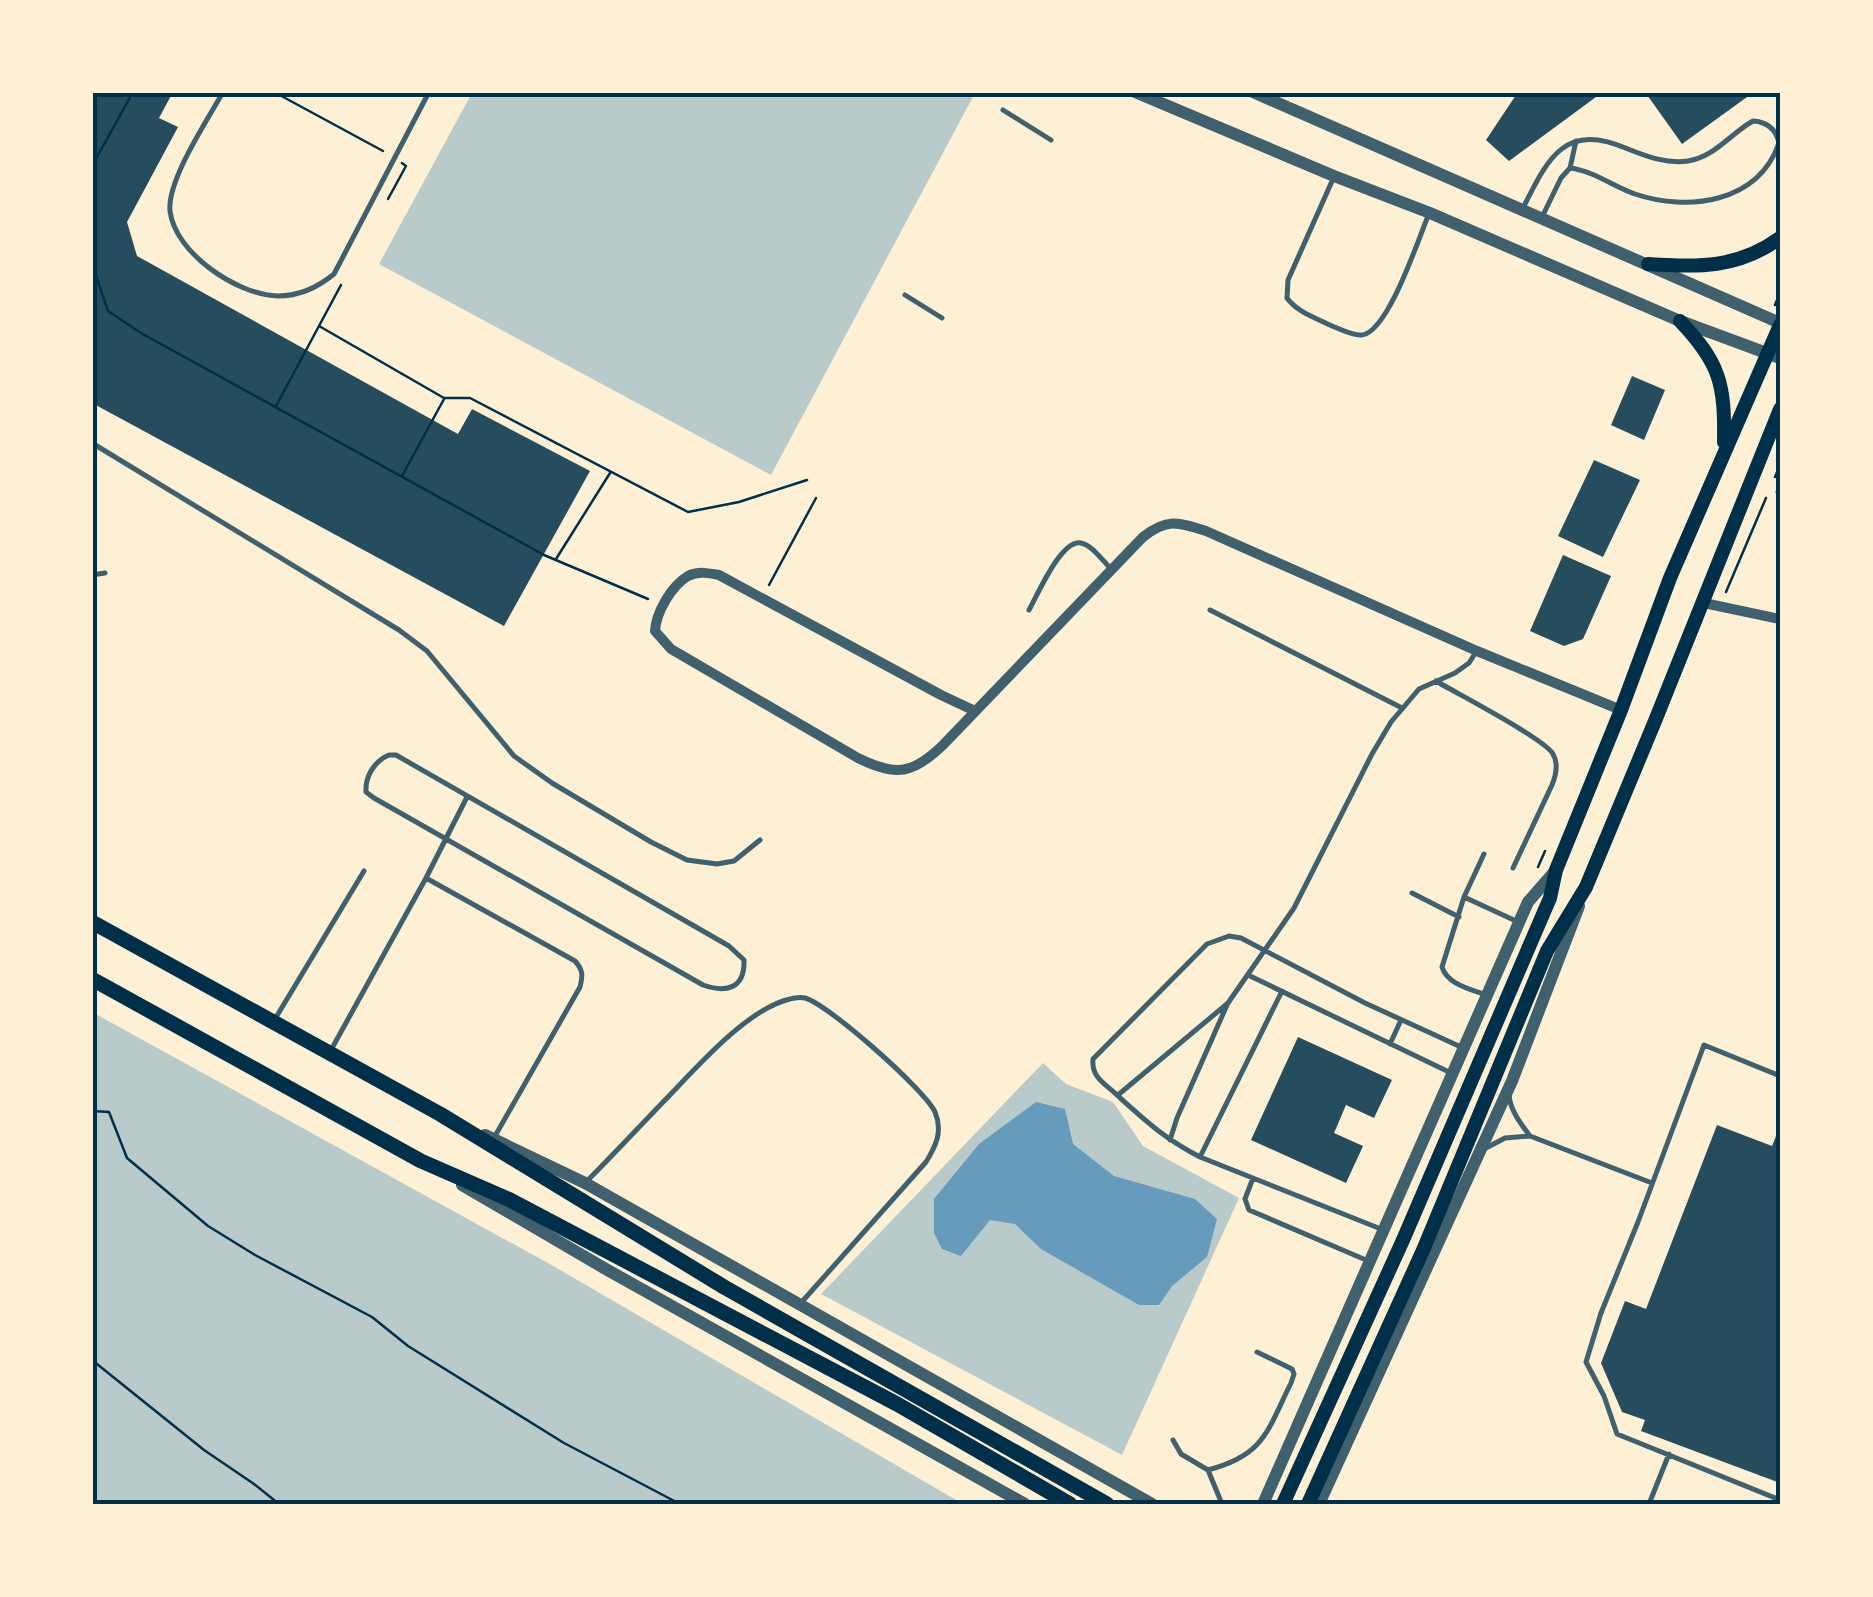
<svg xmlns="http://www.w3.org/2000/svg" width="1873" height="1597" font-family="'Asap Condensed',sans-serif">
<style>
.green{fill:#b9caca}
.water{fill:#669bbc}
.building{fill:#264d5e}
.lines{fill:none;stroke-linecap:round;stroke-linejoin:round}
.path{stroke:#003049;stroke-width:2.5}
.service{stroke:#3f606c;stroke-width:5}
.minor{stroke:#3f606c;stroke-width:10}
.tertiary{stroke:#3f606c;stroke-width:12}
.secondary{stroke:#003049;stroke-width:14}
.trunk{stroke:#003049;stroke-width:15}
.neatline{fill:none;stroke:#003049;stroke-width:4}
</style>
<rect width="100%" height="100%" fill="#fdf0d5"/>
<path class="green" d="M472,93V92L975,93L771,475L379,264Z
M92,1012L555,1267L963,1504H93Z
M1043,1063L1066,1084L1113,1102L1143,1146L1239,1198L1122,1455L821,1294Z"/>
<path class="water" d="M1036,1102L1065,1109L1073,1144L1114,1176L1195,1199L1217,1219L1207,1257L1172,1286L1159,1305H1139L1041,1249L1015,1224L990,1220L961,1256L942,1249L934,1233V1199L979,1144Z"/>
<path class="building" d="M92,92H173L159,118L178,127L127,222L137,256L458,434L472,409L590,471L504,626L92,403Z
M1518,92H1594L1596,97L1509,161L1486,140Z
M1645,92H1754L1682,144Z
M1632,376L1665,390L1644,440L1611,425Z
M1594,460L1640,480L1603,557L1558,536Z
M1563,555L1611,576L1583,639L1564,646L1530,631Z
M1298,1037L1392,1080L1374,1118L1346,1105L1334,1133L1363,1146L1346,1183L1251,1140Z
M1717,1125L1772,1146L1780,1126V1483L1641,1431L1645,1420L1622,1412L1601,1363L1625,1301L1646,1309Z"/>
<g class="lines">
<path class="path" d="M274,92L383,151
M92,166L133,92
M388,199L406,166L402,163
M92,264L108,311L141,333L544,555L648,599
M1775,305L1780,293
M319,326L444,398H470L688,512L739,502L807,480
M276,406L341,285
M402,476L444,399
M1775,477L1780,465
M556,559L610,473
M769,585L816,498
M1726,592L1766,498
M1538,867L1545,851
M92,1111L109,1112L127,1158L208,1226L255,1255L372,1317L408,1346L564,1443L680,1504
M92,1360L204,1450L254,1484L279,1504"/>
<path class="service" d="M223,92C207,121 167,180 170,211C175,253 237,295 278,296C300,296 317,288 334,274L429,92
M1003,110L1051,140
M1333,179L1288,280L1287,298C1297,312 1316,318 1332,326C1340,329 1353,336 1362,335C1388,332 1418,240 1428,216
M1524,206C1549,156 1566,122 1628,149C1648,157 1667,164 1688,161C1715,157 1731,133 1753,121C1767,122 1776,129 1779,143C1758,203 1688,212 1635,194C1613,186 1593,171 1570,168
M1543,215L1561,178L1570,168L1576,141
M905,295L942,318
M92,443L399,630L427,651L514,756L552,783L651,842L687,860L717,864L734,861L760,840
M1778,492L1780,486
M92,575L105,573
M1029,610C1037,596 1061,539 1081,543C1092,545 1103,561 1111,569
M1210,610L1402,708
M1436,681C1456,693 1545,739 1553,754C1559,764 1556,775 1552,785L1513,868
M389,755H396L729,946L744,960C745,989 726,993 703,985L374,798L366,792C365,777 374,761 389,755Z
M1484,854L1464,897L1442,967C1447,984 1470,989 1486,995
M426,878L575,961C583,970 583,975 580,987L495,1136
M1412,893L1459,917
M1464,897L1516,921
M1248,975L1451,1073
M275,1019L364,871
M1390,1044L1401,1020
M331,1050L426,878L467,797
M1780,1076L1704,1045L1638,1222L1601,1313L1586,1362L1604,1396L1617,1434L1780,1500
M1118,1095L1228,1003L1294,908L1372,754L1391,722L1419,689L1455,673L1469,663L1476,652
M1509,1095C1510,1110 1521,1124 1530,1136
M1170,1140L1177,1118L1227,1005
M1486,1148L1505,1138L1530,1136L1652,1183
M1200,1157L1282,991
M1253,1178L1245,1199L1249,1210L1366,1260
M587,1181C614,1154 640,1126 666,1099C697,1067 747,1009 790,999C793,998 801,997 805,998C828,1004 925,1090 935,1112C943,1131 936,1146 926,1162L800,1304
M1381,1229L1200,1157C1164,1138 1148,1123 1118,1096C1106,1084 1091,1078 1093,1059L1207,944L1229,936L1241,938L1365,1003L1461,1047
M1173,1440L1181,1454L1208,1470L1222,1504
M1208,1470C1265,1455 1267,1431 1291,1383L1294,1374L1292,1369L1257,1352
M1649,1504L1669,1454"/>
<path class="minor" d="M1704,603L1780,619
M975,711L941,695L719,575C709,573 698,571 688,576C671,586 656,613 655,631L671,649L858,758C896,777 913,774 943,745L1143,537C1167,518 1178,522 1206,531L1477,651L1621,710"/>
<path class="tertiary" d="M1135,92L1334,176L1430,213L1680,321L1780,358
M1253,92L1780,323
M485,1135L585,1183L1152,1504
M462,1185L604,1268L1025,1504
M1263,1504L1528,902L1556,870
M1319,1504L1512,1081L1579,906"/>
<path class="secondary" d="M1648,264C1699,267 1737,269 1780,238
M1680,321C1720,363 1725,384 1724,442
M1283,1504L1403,1240L1550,898L1556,870L1621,710L1670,578L1780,325
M1308,1504L1424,1248L1547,951L1586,887L1655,721L1780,409"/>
<path class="trunk" d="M92,922L440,1114L724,1287L1107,1504
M92,979L421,1161L508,1199L897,1404L1070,1504"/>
</g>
<rect width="1873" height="1597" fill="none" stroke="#fdf0d5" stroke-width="190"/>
<rect x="95" y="95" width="1683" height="1407" class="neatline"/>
</svg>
